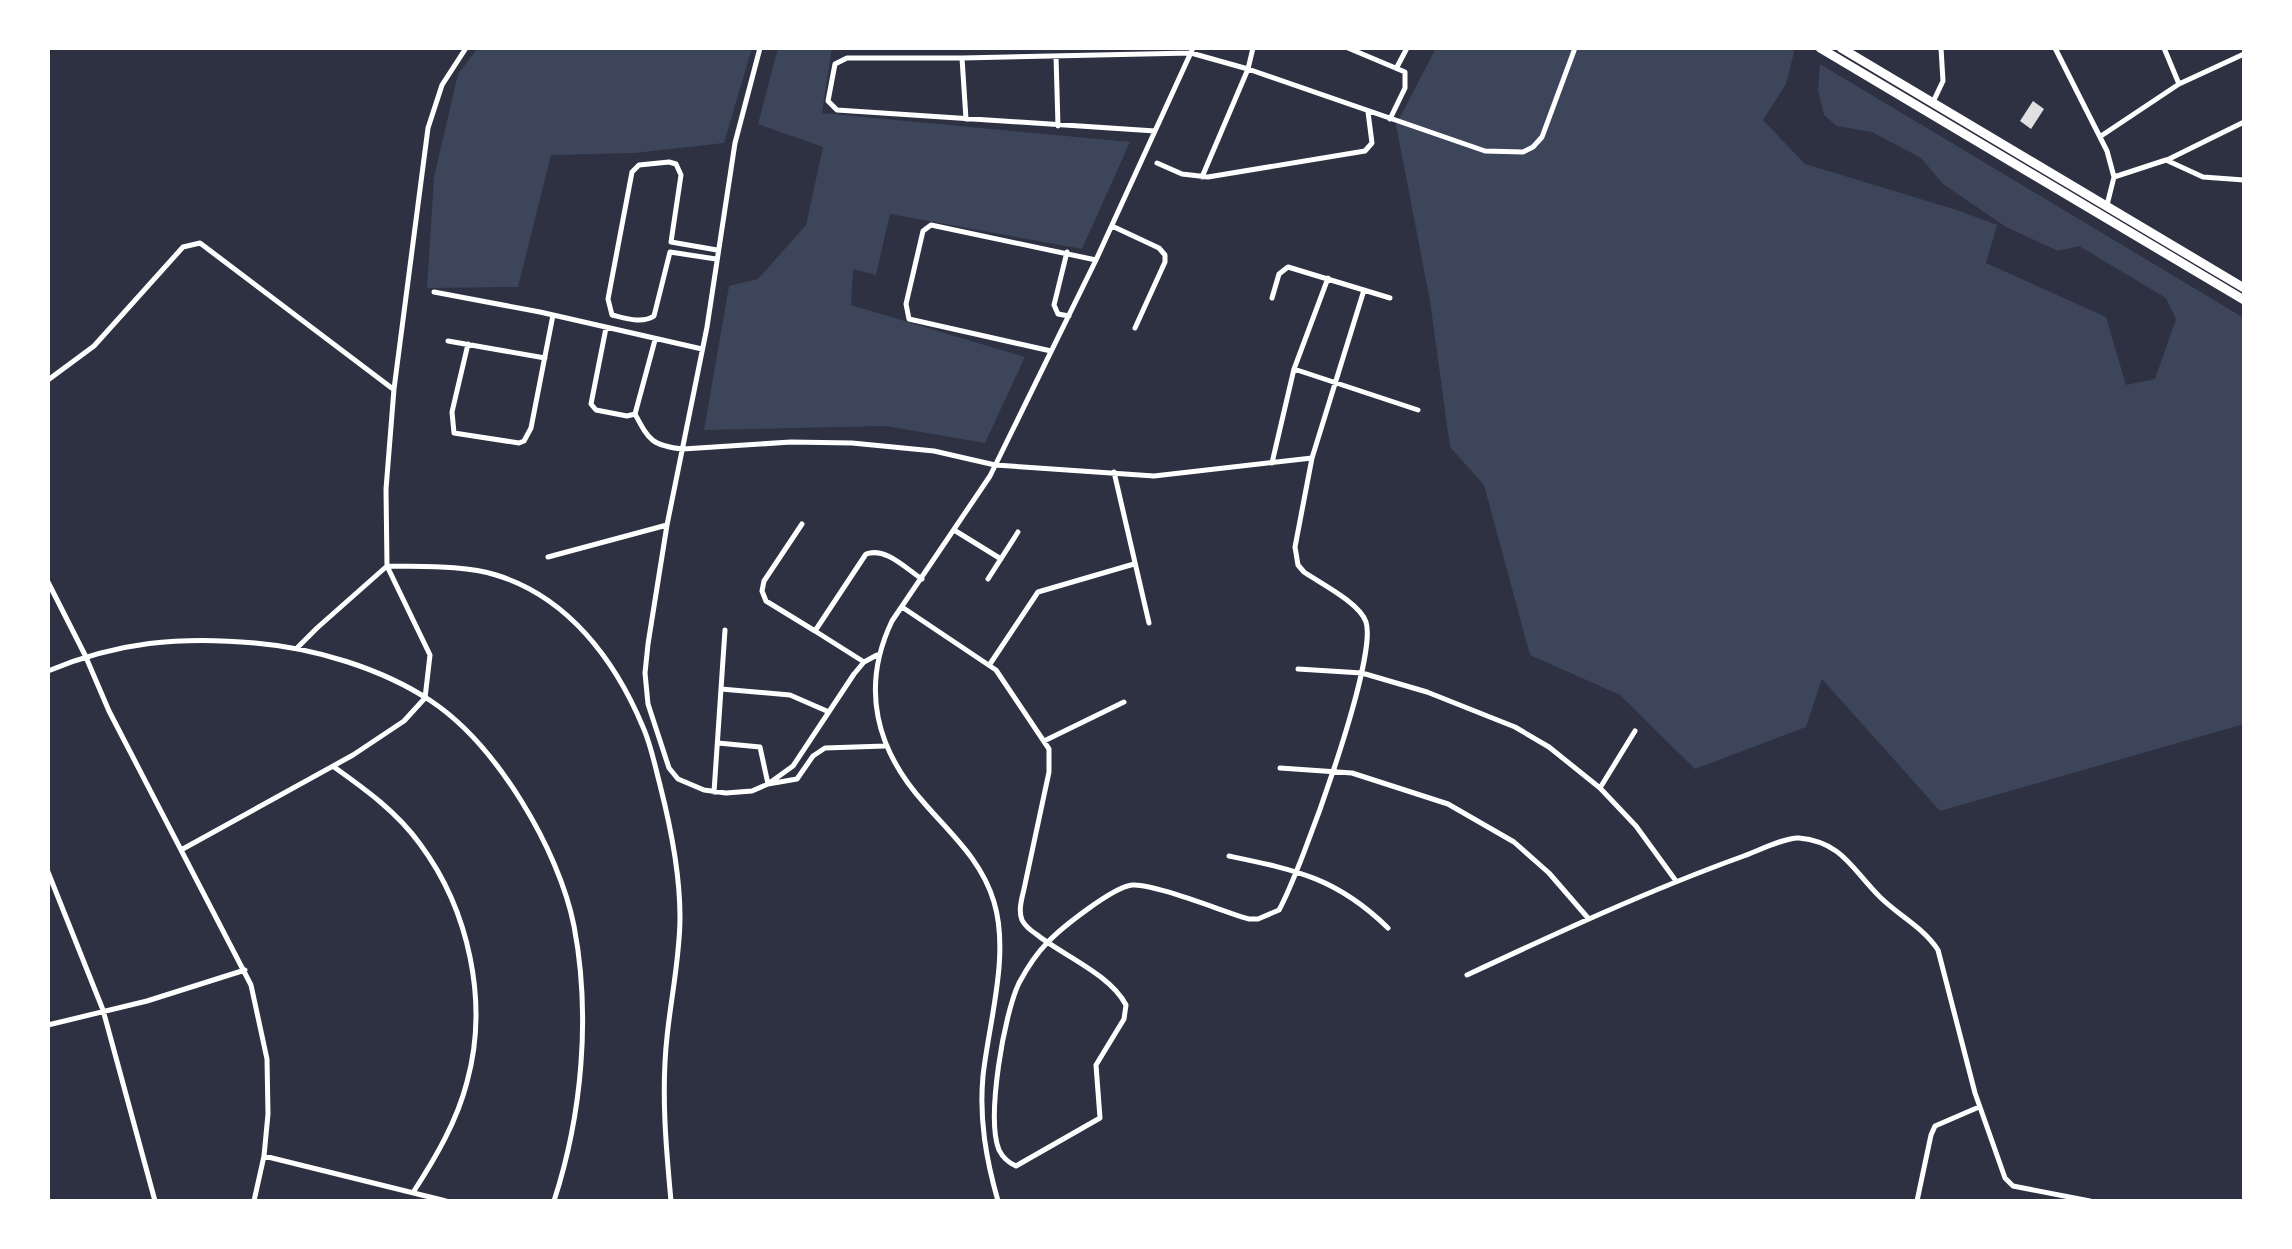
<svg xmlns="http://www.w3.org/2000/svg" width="2292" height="1249" font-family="Quicksand,sans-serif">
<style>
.green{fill:#3c4559}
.building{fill:#e0e0e3}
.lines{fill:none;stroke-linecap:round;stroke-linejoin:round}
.minor{stroke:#fff;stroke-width:5}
.trunk{stroke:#fff;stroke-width:9}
</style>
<rect width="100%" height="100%" fill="#2d3142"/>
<path class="green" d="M478,48H752L724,143L635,153L551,155L518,287L427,288L434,177L458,74Z
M778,48H832L822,113L1130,142L1082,249L890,214L876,275L853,269L851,305L1025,357L985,443L886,426L704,430L729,286L758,279L806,225L823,147L758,124Z
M1436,48H1795L1786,84L1763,120L1805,164L1957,210L1997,225L1986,263L2106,317L2126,385L2155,379L2176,319L2166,298L2079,246L2058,251L2006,227L1943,184L1921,158L1872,132L1837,126L1824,115L1818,90L1820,64L2244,318V724L1940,811L1822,679L1806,727L1695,769L1620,695L1530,655L1484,485L1450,447L1430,301L1396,125Z"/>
<path class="building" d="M2033,101L2044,109L2031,129L2020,121Z"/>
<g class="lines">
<path class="minor" d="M760,48L735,143L707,327L667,525L648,644L645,673L648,704L669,768L678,779L704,790L726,793L752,791L768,784L793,766L854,674L864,662L877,655
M1348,48L1405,72V88L1390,119
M2055,48L2107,151L2114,177L2107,205
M1056,56L1058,126
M962,58L966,119
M1397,67L1407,48
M2179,84L2244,54
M1933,102L1943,81L1941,48
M1155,131L837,110L828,101L835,64L847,58H962L1191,53L1248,69L1485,151L1523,152L1533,147L1542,137L1575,48
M2101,136L2179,84L2164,48
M2167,160L2244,122
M1157,163L1182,174L1208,177L1365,151L1372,143L1368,112
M1202,177L1248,69L1253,48
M2114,177L2166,160L2203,177L2244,180
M1112,226L1159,248L1165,255V262L1135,328
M1067,252L1054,305L1058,314L1069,316
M716,259L670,252L654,316C642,324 625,318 612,315L608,299L632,172L639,165L669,162L676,164L681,175L671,242L717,250
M434,292L540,312L702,349
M1272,298L1279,274L1288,267L1390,298
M606,328L591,404L596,410L627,416L635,414L655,340
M448,341L545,358
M468,344L452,412L454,433L519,443L524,441L531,428L553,315
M1051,351L909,319L906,304L923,231L931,225L1096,260
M1294,369L1418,410
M48,380L94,346L183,247L200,243L393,389
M635,414C649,440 652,446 683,449L791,442L852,443L934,451L995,465L1154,476L1312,458
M1272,463L1294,369L1328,278
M1114,472L1149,623
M802,524L764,581L762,591L766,601L815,631
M954,530L1001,559
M548,557L667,525
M988,579L1018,532
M48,582L85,655L109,711L251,985L267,1059L268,1114L264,1156L254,1201
M902,607L996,670L1049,749V772L1024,889C1022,898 1018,910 1022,920C1025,926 1030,930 1036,934C1062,955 1110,974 1126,1005L1124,1019L1096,1065L1100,1118L1016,1166C1009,1163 1003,1158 999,1150C986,1118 1004,1014 1019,983C1026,970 1036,954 1047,943C1061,928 1113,887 1132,885C1153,883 1224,912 1249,919H1258L1279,910C1301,870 1378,659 1366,622C1360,603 1320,583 1304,572L1298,565L1295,547L1312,458L1364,290
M298,647L317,628L387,566L386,489L394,389L428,128L442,85L466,48
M864,662L815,631L866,554C886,547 905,568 922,579
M990,664L1038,592L1134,564
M1298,669L1362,673L1427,692L1515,727L1549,747L1600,788L1636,826L1676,881
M48,671C117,642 180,636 255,643C314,648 381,668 431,701C497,745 559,850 574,926C591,1015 582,1115 554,1201
M721,689L790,695L829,712
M1044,741L1124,702
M718,743L760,747L768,784L797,779L813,756L825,748L885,746
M334,767C365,789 397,812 420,844C469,910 489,1002 467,1082C457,1121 436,1157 414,1191
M1280,768L1352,773L1448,804L1514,842L1549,873L1588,918
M1600,788L1635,731
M714,792L725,630
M181,850L353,755L404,721L425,698L430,655L387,566C420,567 465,565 496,575C568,597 615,660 643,727C651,745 655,766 660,785C671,828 680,872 680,917C680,957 671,997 667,1037C661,1092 666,1147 671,1201
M1229,856C1296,870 1337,878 1388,928
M48,872L103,1010L155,1201
M1467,975C1557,933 1647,891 1741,857C1756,852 1785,837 1799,838C1843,842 1853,871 1880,897C1899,916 1923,927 1938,950L1975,1093L2005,1178L2013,1186L2090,1201
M48,1025L147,1001L245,970
M264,1156L446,1201
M998,1201C986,1159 979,1119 983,1076C989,1021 1010,955 994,902C982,861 952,835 925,804C876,750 860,688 892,621L990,476L1096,260L1193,48
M1917,1201L1931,1135L1935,1126L1979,1107"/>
<path class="trunk" d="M1820,48L2244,300
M1841,48L2244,288"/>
</g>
<rect width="2292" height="1249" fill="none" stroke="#ffffff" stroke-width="100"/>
</svg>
